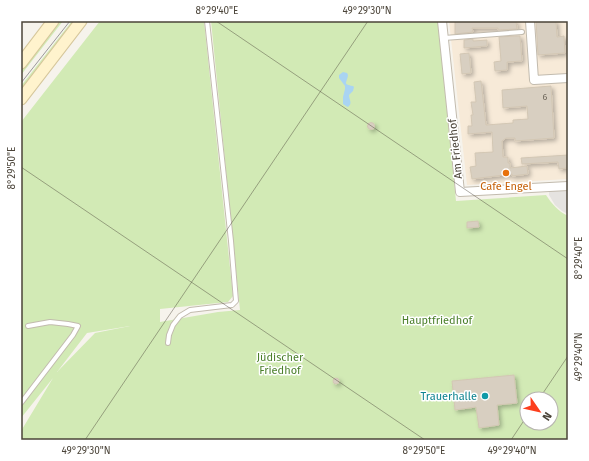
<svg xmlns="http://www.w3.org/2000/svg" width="589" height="461" font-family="'Fira Sans',sans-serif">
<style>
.commercial{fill:#f7ead8}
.green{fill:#d2eab5;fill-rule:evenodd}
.parking{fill:#e5e3e0}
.water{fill:#a9d4f2}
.building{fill:#d8cfc1;stroke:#d3c7b4;filter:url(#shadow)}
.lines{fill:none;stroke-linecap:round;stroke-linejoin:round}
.lane-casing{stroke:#c2bbae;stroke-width:6}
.street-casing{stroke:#c2bbae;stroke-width:10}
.secondary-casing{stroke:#d6c79b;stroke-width:13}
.lane{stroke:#fff;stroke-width:4}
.street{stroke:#fff;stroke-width:8}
.secondary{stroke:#fff3cd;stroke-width:11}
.tram{stroke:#9a9a9a;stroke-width:1}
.ticks{fill:none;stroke:#4b4439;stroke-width:1;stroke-opacity:0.45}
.food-dot{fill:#e8710a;stroke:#fff;stroke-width:1.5}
.culture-dot{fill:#0f9aa8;stroke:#fff;stroke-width:1.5}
.labels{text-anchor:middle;stroke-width:3;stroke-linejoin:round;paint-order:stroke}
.number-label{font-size:9px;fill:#6e675b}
.street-label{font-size:11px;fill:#4b4439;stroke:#fff}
.food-label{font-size:11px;fill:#c56008;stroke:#fff}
.park-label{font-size:11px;fill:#4a7f2a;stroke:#fff}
.culture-label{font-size:11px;fill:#0d838f;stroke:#fff;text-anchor:end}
.neatline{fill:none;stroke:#4b4439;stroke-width:1.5}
.ticks-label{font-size:10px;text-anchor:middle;fill:#4b4439}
</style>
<defs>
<filter id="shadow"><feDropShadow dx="2.5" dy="2.5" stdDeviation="2" flood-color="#0004"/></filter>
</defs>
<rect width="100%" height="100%" fill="#f6f3ec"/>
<path class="commercial" d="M449,21H568V179L467,185Z"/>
<path class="green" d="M59,21H63L21,75V70Z
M72,21H76L21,91V86Z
M100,21H204L233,296L228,302L160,309V322L218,312L240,310L211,21H438L456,201L546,195C552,204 558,211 568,216V440H21V431L53,378L21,418V122ZM130,326L95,333L57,372L87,333ZM527,399H551V423H527Z"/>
<path class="parking" d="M568,186V214L562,211L555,205L549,195V188Z"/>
<path class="water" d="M343,72L347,73L348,75C347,83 342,84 353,86L354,87L353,91L349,95C349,100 353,103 348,107L346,106L343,104V97L345,89V86L339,78V75Z"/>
<path class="building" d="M455,21H516L517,29L498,30V28H472L473,32L455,34Z
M536,21H556L557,37L564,36L565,53L538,55Z
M517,36H520L522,61L507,62V70L495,71L494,62L501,61L499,37Z
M473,39V41L487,40V46L464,48V40Z
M469,53L471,73L462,74L460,54Z
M481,81L486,125L513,123V120L528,119L527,106L503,108L502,90L551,86L554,138L515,141V138H506L502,141L503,157H508V163H510V168L527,166L528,174L512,176V174L472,179L470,167L476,166L475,153L493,152L492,132L468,134V126H472L471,115H473L471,102H476L474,82Z
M367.5 126a3.5 3.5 0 1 1 7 0a3.5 3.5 0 1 1-7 0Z
M568,155L567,168L559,169L558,162L522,164L521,158Z
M478,221L479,227L467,228V222Z
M514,375L517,403L497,405L499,425L479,428L476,407L455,410L452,381Z
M333 381a3 3 0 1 1 6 0a3 3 0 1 1-6 0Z"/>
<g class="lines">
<defs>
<path id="lane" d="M444,38L522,32
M168,343L169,335L173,325L180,316L190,310L232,305L236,301L231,241L207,21
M21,403L73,335L78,326L68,324L50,322L28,326"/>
<path id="street" d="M442,21L460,192L568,186
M530,21L534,80L568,78"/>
<path id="secondary" d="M21,63L53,21
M21,99L81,21"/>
</defs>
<use href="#lane" class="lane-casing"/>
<use href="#street" class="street-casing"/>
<use href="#secondary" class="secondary-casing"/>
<use href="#lane" class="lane"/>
<use href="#street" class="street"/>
<use href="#secondary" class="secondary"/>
<path class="tram" d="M21,83L70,21"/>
</g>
<path class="ticks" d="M216,21L568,259M21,167L425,440M539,399L568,356M85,440L368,21M511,440L527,416"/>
<circle class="food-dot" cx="506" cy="173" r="4"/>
<circle class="culture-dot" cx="485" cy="396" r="4"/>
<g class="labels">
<g class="number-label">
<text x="545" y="100">6</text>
</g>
<g class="street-label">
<text transform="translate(455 149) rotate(-96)" y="4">Am Friedhof</text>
</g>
<g class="food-label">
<text x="506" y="190">Cafe Engel</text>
</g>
<g class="park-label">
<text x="437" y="324">Hauptfriedhof</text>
<text x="280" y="361">Jüdischer<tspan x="280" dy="13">Friedhof</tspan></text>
</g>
<g class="culture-label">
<text x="477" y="400">Trauerhalle</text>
</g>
</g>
<rect width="589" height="461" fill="none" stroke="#ffffff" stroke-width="44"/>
<g transform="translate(539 411) rotate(124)"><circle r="19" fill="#ffffff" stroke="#b7b4b0"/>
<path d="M0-3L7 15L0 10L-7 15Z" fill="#fc3f1d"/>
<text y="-6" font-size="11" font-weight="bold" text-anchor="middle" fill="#4b4439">N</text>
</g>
<rect x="22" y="22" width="545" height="417" class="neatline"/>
<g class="ticks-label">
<text x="217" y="14">8°29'40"E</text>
<text x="367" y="14">49°29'30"N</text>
<text transform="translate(11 168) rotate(-90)" y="4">8°29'50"E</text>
<text transform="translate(578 258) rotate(-90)" y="4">8°29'40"E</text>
<text transform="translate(578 357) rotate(-90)" y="4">49°29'40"N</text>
<text x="86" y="454">49°29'30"N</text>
<text x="424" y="454">8°29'50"E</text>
<text x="512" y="454">49°29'40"N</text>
</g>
</svg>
